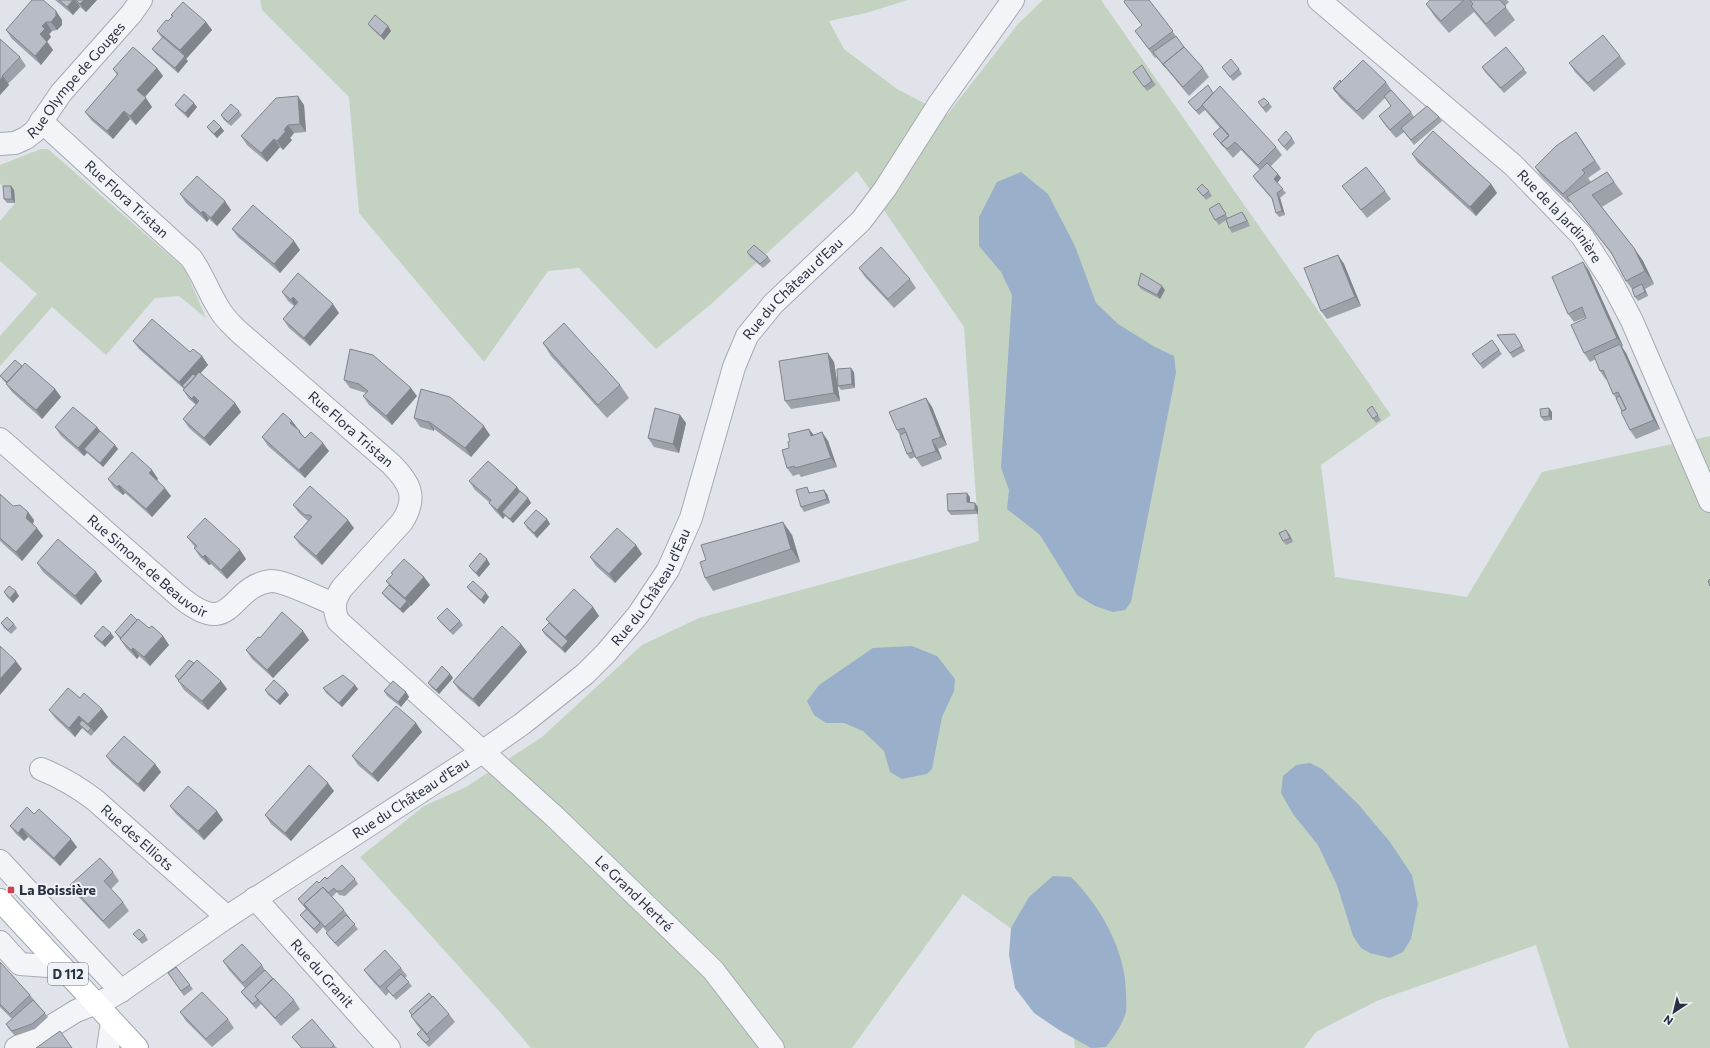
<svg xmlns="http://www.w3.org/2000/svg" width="1710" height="1048" font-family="Commissioner,sans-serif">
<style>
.green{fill:#c4d3c1}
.water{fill:#9aafca}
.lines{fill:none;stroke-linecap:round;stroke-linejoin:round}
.minor-casing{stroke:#a5aab3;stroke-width:24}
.major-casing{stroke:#9fa7b5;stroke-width:24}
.minor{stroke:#f3f4f7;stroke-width:22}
.major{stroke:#fff;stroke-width:22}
.wall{fill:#9da2aa}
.shaded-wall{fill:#80848b}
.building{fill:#b7bcc6;stroke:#80848b}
.poi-dot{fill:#d04351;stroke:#eff2f6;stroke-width:1.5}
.labels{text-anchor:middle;stroke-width:4;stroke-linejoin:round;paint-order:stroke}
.shield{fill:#eff2f6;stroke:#646a77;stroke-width:1}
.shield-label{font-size:13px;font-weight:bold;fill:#283041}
.street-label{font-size:14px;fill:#283041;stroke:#eff2f6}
.poi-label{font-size:14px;font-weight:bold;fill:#283041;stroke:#eff2f6;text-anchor:start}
</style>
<rect width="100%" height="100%" fill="#e0e3e9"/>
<path class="green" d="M260,0H908L866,13L829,21L844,49L897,89L947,115L1018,24L1043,0H1101L1391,415L1321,465L1335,577L1467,597L1542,472L1710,436V1048H1569L1536,945L1379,1000L1316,1032L1304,1048H1075L1068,970L963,894L852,1048H531L499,1011L360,857L424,806L466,787L542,737L642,645L699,618L979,541L964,327L857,171L710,305L656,349L579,268L548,271L484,362L359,213L349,97L262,10Z
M41,149H48L185,269L206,318L179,296L155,298L106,355L52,307L0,366V336L37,294L0,261V221L15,203L0,183V165Z"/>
<path class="water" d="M1021,172L1048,194L1075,246L1096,303L1118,324L1155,347L1174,356L1176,373L1131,602L1125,610L1113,612L1095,606L1077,595L1040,535L1007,509L1009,490L1001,468L1012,295L1001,272L979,246V217L997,182Z
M912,646L937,656L955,679L954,691L942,717L932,769L927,774L902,779L890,772L884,751L863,731L844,723H826L814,715L807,701L819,685L873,648Z
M1310,763L1322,769L1358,804L1390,842L1412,875L1418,904L1411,939L1403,952L1390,958L1370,953L1361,948L1353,936L1337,885L1318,845L1293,814L1281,793L1283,776L1296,765Z
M1053,876L1071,877C1101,907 1126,951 1126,994C1126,1000 1127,1007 1126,1012C1122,1025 1114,1037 1106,1047L1091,1048L1059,1030L1034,1013L1015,988L1009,955L1011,928L1029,897Z"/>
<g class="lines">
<defs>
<g id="minor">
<path id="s1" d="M1319,0L1513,165L1582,236L1611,281L1632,321L1710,501"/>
<path id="s2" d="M41,121L191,258C202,273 208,291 218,307C223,317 231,324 238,331L391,464C410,483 418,497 402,522L342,588C334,600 333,608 338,621L555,817L713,970L773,1048"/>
<path id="s3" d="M0,144L15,143L26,138L35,131L61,93L132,13L141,0"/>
<path id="s4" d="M0,439L179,596C234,642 228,586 271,581C283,580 321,599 334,604"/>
<path id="s5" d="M41,769C61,777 78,787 95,800L227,917"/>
<path d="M0,861L121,991"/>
<path id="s6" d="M255,898L389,1048"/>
<path d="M0,942L20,964L62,967"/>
<path id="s7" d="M16,1048L76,1011L109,998L121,991L227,917L482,752L522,724L585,674L606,653L638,615L668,570L691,518L734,367L747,336L773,304L861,221L885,189L939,104L1013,0"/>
<path d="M108,1048L112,1022"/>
</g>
<path id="major" d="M0,900L137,1048"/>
</defs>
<use href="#minor" class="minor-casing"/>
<use href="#major" class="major-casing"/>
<use href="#minor" class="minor"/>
<use href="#major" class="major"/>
</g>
<path class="wall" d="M55,0H97L86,12L80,7L73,15Z
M1149,0L1184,47L1203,68L1209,77L1189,96L1169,72L1156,57L1155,58L1135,31L1142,25L1124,2Z
M1430,0H1507L1509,2L1505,6L1515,20L1495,37L1474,12L1449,33L1435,17L1426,4Z
M56,11L62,20V25L57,30L52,31L49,34L51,37L47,41L53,50L41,65L12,39L6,30Z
M171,15L206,22L212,30L186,59L188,61L178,73L155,53L152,49L162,38L157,31L168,21L172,16Z
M368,24L388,26L391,31L384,40L371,28Z
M0,39L20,57L26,66L8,84L9,85L0,95Z
M1620,56L1626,64L1594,92L1575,72L1569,63Z
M1142,65L1156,85L1147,91L1133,72Z
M1222,67L1239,69L1242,74L1233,81Z
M1482,67L1524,69L1527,73L1504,93L1485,72Z
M157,68L163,76L145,97L152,107L136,125L130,119L113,139L91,120L85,112L117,75L113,69Z
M1341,82H1386L1392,91L1411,112L1414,117H1439L1442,121L1414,145L1404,132L1396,138L1385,125L1379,116L1391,106L1385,98L1363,120L1340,98L1333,88Z
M1213,93L1276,147L1282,155L1271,166L1281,178L1277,183L1286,193L1280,198L1285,215L1279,217L1276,213L1272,199L1256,181L1253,176L1260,170L1241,150L1233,158L1213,134L1220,128L1205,110L1199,115L1188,102Z
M1258,102L1269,103L1272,107L1266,113Z
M175,105L197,107L188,118L178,109Z
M304,105L306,132L294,133L290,138L292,140L283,150L280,147L267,162L247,145L241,136Z
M239,111L242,115L231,126L224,120L221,115Z
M207,127H221L224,131L217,138L210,131Z
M1576,132L1601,169L1588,178L1591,182L1607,172L1623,194L1602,207L1634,248L1643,261L1654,284L1645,289L1648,296L1638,301L1635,297L1632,289L1626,281L1613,256L1571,201L1569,203L1541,176L1535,167Z
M1292,138L1295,143L1287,151L1278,140Z
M1412,154L1491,184L1497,193L1476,216L1418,163Z
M11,186L14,190L15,203H7L4,199Z
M1342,186L1385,191L1391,199L1367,218Z
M1197,189L1209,191L1212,196L1206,200Z
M180,194L231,210L217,226L209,219L207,222L186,203Z
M1219,203L1228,218L1245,216L1250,226L1232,233L1229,228L1226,220L1219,225L1215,220Z
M232,229L294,241L300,250L280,273L238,237Z
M747,252L768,257L771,261L763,268L750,257Z
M1338,255L1344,264L1361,306L1327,319L1321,311Z
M1583,262L1589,271L1623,346L1622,347L1626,353L1660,429L1636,439L1630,430L1616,398L1613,394L1607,379L1606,380L1600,371L1596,359L1590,362L1584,353L1586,317L1574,322L1568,314Z
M859,268L910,279L916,288L894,308L865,277Z
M1138,285L1165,290L1160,299L1141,289Z
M282,292L339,313L310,346L289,328L283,319L294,306L288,301Z
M1497,335L1518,338L1525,351L1513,358Z
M1492,340L1502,354L1483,369L1472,354Z
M133,341L190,352L202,356L208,365L200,373L235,403L241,412L210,446L189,428L183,419L196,405L189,399L183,390L184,389L139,349Z
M543,343L620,385L629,398L607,418L551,356Z
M834,362L840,401L791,409L785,401Z
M22,366L55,389L61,397L42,419L12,392L6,384V383L3,380L0,376Z
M854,372L855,388L841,390L838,386Z
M344,380L417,396L392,425L369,405L363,396L366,393L350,388Z
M926,398L932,407L947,445L938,449L942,459L922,467L915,457L910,459L907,454L900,435L897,430Z
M1372,406L1381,420L1376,423L1367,410Z
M1549,408L1552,412V420L1544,421L1541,417Z
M680,415L686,423L679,453L654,447L648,438Z
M414,418L490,435L471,457L434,429V431L420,427Z
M292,421L305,438L329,451L305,478L268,446L262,437Z
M55,427H97L100,431L115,445L118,449L103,467L87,453L84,456L61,436Z
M809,429L814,435L822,432L828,441L837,467L801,477L799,474L793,476L787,468L790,441Z
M152,470L158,479L157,480L171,496L152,517L125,493L123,495L114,488L108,479Z
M469,481L517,487L520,491L528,498L531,503L513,523L505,516L503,519L495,511L489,503V502L475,490Z
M807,487L810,493L827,494L830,503L804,512L801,507Z
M0,494L13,506L28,512L34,520L33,524L43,536L22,561L0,541Z
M970,497V502L978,507V514L951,515L948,511Z
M293,505L354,528L322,565L300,545L294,537L308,521L299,513Z
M547,519L550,524L537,538L527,528L524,523Z
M1286,530L1289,534L1293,542L1286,545L1283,541Z
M792,535L800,562L713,591L705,578Z
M187,537L240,550L246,559L227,579L211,564L209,565L200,557L194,548L195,547Z
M636,545L642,554L615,583L596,566L590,557Z
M37,563L96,572L102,581L81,605L43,572Z
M490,564L479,577L472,570L469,566Z
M424,577L430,585L411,606H410L403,613L385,597L382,593L389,585L386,581Z
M467,587L489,597L484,604L470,591Z
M4,592L19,596L13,603L7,597Z
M593,607L599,616L565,653L545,635L542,630L549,623L546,619Z
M437,618L460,621L463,625L453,635L440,622Z
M137,620L149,628L163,636L169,645L150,666L139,656L137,659L126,648L120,639L115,632Z
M1,623L14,624L17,628L11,634L4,628Z
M303,631L309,640L273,678L252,659L246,650L260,638Z
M94,636L114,637L105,647L97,640Z
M521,644L527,652L479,707L459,690L453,682Z
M194,663L221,681L227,689L208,710L184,690L175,676Z
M450,674L453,678L439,694L431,687L428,683Z
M355,685L358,689L342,707L326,693L323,688Z
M265,690L286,691L289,695L280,705L268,695Z
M384,691L406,692L409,697L401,707L387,696Z
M80,698L102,709L108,717L91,736L82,728L75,737L55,718L49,710Z
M416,723L422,732L378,782L358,765L352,756Z
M106,756L155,764L161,772L144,792L112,764Z
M334,791L291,841L271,824L265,815Z
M170,806L217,811L223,820L204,840L176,814Z
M34,814L77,847L60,866L28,837L24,841L16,834L10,826Z
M113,872L119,881L111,889L123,902L129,911L109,929L76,894L70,885Z
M327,879H355L358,884L345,896L339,895L337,892L332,897L344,910L350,918V919L358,929L338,947L329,937L326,933L327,932L323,927L317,934L303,919L300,915L306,909L298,899L319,883Z
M133,934L145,935L148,940L142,944Z
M223,961L262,965L265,970L294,1000L300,1009L281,1026L261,1004L256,1009L244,996L241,992L245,988L229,970Z
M0,962L30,995L48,1017L35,1029L15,1036L9,1029L6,1024L12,1019L0,1007Z
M176,967L193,989L184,996L168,973Z
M401,968L407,976L405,978L412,986L396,1000L389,992L386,996L370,978L364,970Z
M409,1011L449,1014L455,1022L429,1047L420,1038L417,1034L421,1030L417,1025L411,1016L412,1015Z
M180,1012L228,1019L234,1028L212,1047L186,1021Z
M292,1037L334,1045L337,1048H301Z"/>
<path class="shaded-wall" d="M73,0H75L80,7L73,15L67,7Z
M84,0H97L86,12L80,4Z
M56,11L62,20V25L57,30L51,22Z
M46,22L52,31L49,34L51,37L46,43L40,34L42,26Z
M206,22L212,30L186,59L188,61L178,73L175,68L185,57L180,50Z
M388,26L391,31L384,40L381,36Z
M47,42L53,50L41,65L35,56Z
M157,68L163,76L143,99L137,90Z
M3,76L9,85L0,95V80Z
M298,96L304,105L306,132L300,124Z
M146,98L152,107L136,125L130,116Z
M194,103L197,107L188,118L185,113Z
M124,111L130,119L113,139L107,131Z
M288,125L294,133L290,138L292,140L283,150L277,141L284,130Z
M221,127L224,131L217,138L214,134Z
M274,139L280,147L267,162L261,153Z
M1278,174L1281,178L1277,183L1274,179Z
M1491,184L1497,193L1476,216L1470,207Z
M11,186L14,190L15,203L12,199Z
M1277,193L1280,198L1285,215L1282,211Z
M225,201L231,210L217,226L211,218Z
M203,211L209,219L207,222L201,213Z
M1242,212L1245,216L1250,226L1247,221Z
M294,241L300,250L280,273L274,264Z
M1634,248L1643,261L1654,284L1645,271Z
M1338,255L1344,264L1361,306L1355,297Z
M1583,262L1589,271L1623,346L1617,338Z
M1642,284L1645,289L1648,296L1645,292Z
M1162,286L1165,290L1160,299L1157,295Z
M293,297L299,306L297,309L291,300Z
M333,304L339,313L310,346L304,338Z
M1620,344L1626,353L1660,429L1654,420Z
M828,353L834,362L840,401L834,393Z
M202,356L208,365L186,389L182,386L185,390L179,382Z
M851,368L854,372L855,388L852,384Z
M411,388L417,396L392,425L386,416Z
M55,389L61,397L42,419L36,410Z
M194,396L200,405L198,407L192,399Z
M926,398L932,407L947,445L941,437Z
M235,403L241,412L210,446L204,438Z
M1549,408L1552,412V420L1549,416Z
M680,415L686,423L679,453L673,444Z
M292,421L298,429L290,423Z
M428,421L434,429V431L428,422Z
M484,426L490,435L471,457L465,448Z
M97,427L103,435L84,449L87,453L84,456L78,448Z
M809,429L815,437L811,436Z
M822,432L828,441L837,467L831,458Z
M932,440L938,449L942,459L936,451Z
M323,443L329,451L305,478L299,470Z
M115,445L118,449L103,467L100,463Z
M152,470L158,479L155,482L149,473Z
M119,485L125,493L123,495L117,487Z
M517,487L523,496L502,512L505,516L503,519L497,510Z
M165,488L171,496L152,517L146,509Z
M824,490L827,494L830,503L827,499Z
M967,493L970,497V507L967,502Z
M528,498L531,503L513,523L510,519Z
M975,503L978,507V514L975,510Z
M28,512L34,520L32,527L26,518Z
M547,519L550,524L537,538L534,533Z
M348,520L354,528L322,565L316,556Z
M783,522L792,535L800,562L791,549Z
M37,528L43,536L22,561L16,552Z
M1286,530L1289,534L1293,542L1290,538Z
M636,545L642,554L615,583L609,574Z
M240,550L246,559L227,579L221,570Z
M205,555L211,564L209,565L203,557Z
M487,559L490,564L479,577L476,573Z
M96,572L102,581L81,605L75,596Z
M424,577L430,585L411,606L405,598Z
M16,591L19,596L13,603L10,598Z
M486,593L489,597L484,604L481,600Z
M407,601L410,606L403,613L400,609Z
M593,607L599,616L565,653L562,648L568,641L565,637Z
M303,631L309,640L273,678L267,670Z
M111,633L114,637L105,647L102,642Z
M163,636L169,645L150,666L144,657Z
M521,644L527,652L479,707L473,699Z
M133,648L139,656L137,659L131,650Z
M16,661L22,669L0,695V679Z
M450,674L453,678L439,694L436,690Z
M221,681L227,689L208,710L202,701Z
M355,685L358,689L342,707L339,703Z
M286,691L289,695L280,705L277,701Z
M406,692L409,697L401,707L398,702Z
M102,709L108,717L94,732L88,724Z
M79,716L85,724H79L82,728L75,737L69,728Z
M416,723L422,732L378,782L372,774Z
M155,764L161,772L144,792L138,784Z
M328,783L334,791L291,841L285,833Z
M217,811L223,820L204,840L198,831Z
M22,828L28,837L24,841L18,833Z
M71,839L77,847L60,866L54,858Z"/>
<path class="building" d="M32,0H43L56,11V16L51,22H46L42,26L45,29L40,34L47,42L35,56L6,30Z
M59,0H73L67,7Z
M76,0H84L80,4Z
M1125,0H1149L1173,31L1149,49L1135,31L1142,25L1124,2Z
M1430,0H1464L1441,21L1426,4Z
M1470,0H1500L1506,7L1486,24L1471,6L1473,4Z
M183,2L206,22L180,50L157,31L166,20L168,21L173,16L171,15Z
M375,15L388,26L381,36L368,24Z
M1603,35L1620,56L1588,83L1569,63Z
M1176,36L1184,47L1163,64L1166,68L1153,52Z
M163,37L185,56L175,68L152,49Z
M0,39L20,57L2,76H3L0,80Z
M133,47L157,68L137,90L146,98L130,116L124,111L107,131L85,112L118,74L113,69Z
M1184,47L1203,68L1183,87L1163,64Z
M1506,47L1524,69L1501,88L1482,67Z
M1231,59L1239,69L1230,77L1222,67Z
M1363,60L1386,82L1357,111L1334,89Z
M1142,65L1152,81L1144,87L1133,72Z
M1340,80L1341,82L1334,89L1337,93L1333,88Z
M1208,85L1213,93L1202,105V106L1196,111L1188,102Z
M1220,86L1276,147L1258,165L1235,142L1227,149L1221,143L1229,135L1202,105Z
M1391,90L1411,112L1390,130L1379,116L1391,106L1384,96Z
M184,94L194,103L185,113L175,105Z
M298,96L300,124L288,125L284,130L286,131L277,141L274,139L261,153L241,136L276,98Z
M1264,98L1269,103L1263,108L1258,102Z
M231,104L239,111L228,122L221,115Z
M1427,106L1439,117L1411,140L1401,128Z
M214,120L221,127L214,134L207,127Z
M1221,127L1229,136L1221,143L1224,147L1213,134Z
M1286,131L1292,138L1284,147L1278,140Z
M1433,131L1491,184L1470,207L1412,154Z
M1576,132L1595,161L1582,170L1585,173L1563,194L1535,167L1556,146Z
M1267,163L1278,174L1274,179L1283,189L1277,193L1282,211L1276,213L1272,198L1253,176Z
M1366,167L1385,191L1361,210L1342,186Z
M1607,172L1614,182L1592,195L1634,248L1645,271L1626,281L1611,252L1567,197Z
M197,176L225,201L211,218L203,211L201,213L180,194Z
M1202,184L1209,191L1203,196L1197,189Z
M3,186H11L12,199H4Z
M1219,203L1226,214L1215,220L1209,209Z
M253,205L294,241L274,264L232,229Z
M1242,212L1247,221L1229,228L1226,219Z
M754,245L768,257L760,264L747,252Z
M881,247L910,279L888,299L859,268Z
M1338,255L1355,297L1321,311L1304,268Z
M1583,262L1617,338L1584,353L1571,325L1586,318L1582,307L1568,314L1552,277Z
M298,273L333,304L304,338L283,319L298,302L293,297L291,300L282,292Z
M1141,273L1162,286L1157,295L1138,285Z
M1642,284L1645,292L1635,297L1632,289Z
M152,319L190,352L193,349L202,356L179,382L133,341Z
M564,323L620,385L598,405L543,343Z
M1515,334L1522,346L1510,353L1497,335Z
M1492,340L1499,350L1480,364L1472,354Z
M1620,344L1654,420L1630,430L1621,412L1626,409L1618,392L1613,394L1603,370L1600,371L1594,356Z
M350,349L373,355L411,388L386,416L363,396L368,391L359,384L344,380Z
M828,353L834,393L785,401L779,361Z
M15,360L22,366L7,382L0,376Z
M25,363L55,389L36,410L6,384Z
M851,368L852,384L838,386L837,369Z
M199,372L235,403L204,438L183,419L199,401L194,396L192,399L183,390Z
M193,374L196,376L185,388L182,386Z
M421,389L450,397L484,426L465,448L428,421V422L414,418Z
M1620,396L1626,409L1622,411L1616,398Z
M926,398L941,437L932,440L936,451L916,458L904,428L897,430L889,412Z
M1372,406L1378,415L1373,419L1367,410Z
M73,407L97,427L78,448L55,427Z
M655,408L680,415L673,444L648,438Z
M1549,408V416L1541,417L1540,409Z
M283,413L292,421L290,423L300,431L299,432L305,438L311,432L323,443L299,470L262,437Z
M809,429L811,436L822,432L831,458L795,468L794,466L787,468L782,450L789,448L788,442L790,441L788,434Z
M100,431L115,445L100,463L84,449Z
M906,432L913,452L907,454L900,435Z
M132,452L152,470L149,473L165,488L146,509L119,485L117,487L108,479Z
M488,461L517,487L497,510L489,503L491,500L469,481Z
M310,486L348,520L316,556L294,537L312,517L310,515H305L293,505Z
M807,487L809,493L824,490L827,499L801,507L796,490Z
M520,491L528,498L510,519L502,512Z
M967,493V502L975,503V510L948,511L947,494Z
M0,494L13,506L20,505L28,512L26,518L37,528L16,552L0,538Z
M536,510L547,519L534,533L524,523Z
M205,518L240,550L221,570L205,555L203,557L194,548L197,546L187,537Z
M783,522L791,549L705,578L700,562L706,560L701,545Z
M617,528L636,545L609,574L590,557Z
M1286,530L1290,538L1283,541L1279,533Z
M58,539L96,572L75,596L37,563Z
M480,553L487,559L476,573L469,566Z
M404,559L424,577L405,598L386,581L393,574L391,573Z
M1710,579V586L1708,581Z
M473,581L486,593L481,600L467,587Z
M389,585L407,601L400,609L382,593Z
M9,586L16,591L10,598L4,592Z
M574,589L593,607L565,637L546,619Z
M447,608L460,621L450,631L437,618Z
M282,612L303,631L267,670L246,650L258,637L260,638Z
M131,614L137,620L121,638L115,632Z
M7,617L14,624L8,630L1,623Z
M138,619L149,628L152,626L163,636L144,657L133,648L131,650L120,639Z
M549,623L568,641L562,648L542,630Z
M103,626L111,633L102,642L94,636Z
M502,626L521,644L473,699L453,682Z
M0,646L16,661L0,679Z
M189,660L194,663L179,680L175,676Z
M197,660L221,681L202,701L178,681Z
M442,666L450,674L436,690L428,683Z
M343,675L355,685L339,703L323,688Z
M274,680L286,691L277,701L265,690Z
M393,681L406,692L398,702L384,691Z
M68,688L80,698L84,693L102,709L88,724L79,716L69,728L49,710Z
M396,706L416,723L372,774L352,756Z
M82,720L91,728L88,732L79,724Z
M124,736L155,764L138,784L106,756Z
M309,765L328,783L285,833L265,815Z
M188,786L217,811L198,831L170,806Z
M27,807L34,814L39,809L71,839L54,858L22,828L18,833L10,826Z
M100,858L113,872L104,881L123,902L103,921L70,885Z
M342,865L355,879L342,891H336L334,888L328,893L323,887L304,904L307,909L298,899L317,881L319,883L325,877L327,879Z
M323,887L344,910L325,927L304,904Z
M307,909L320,923L314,929L300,915Z
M346,915L355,924L335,943L326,933Z
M139,929L145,935L139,940L133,934Z
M242,944L262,965L243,983L223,961Z
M385,950L401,968L380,987L364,970Z
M0,962L30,995L10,1014L0,1004Z
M176,967L190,985L181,991L168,973Z
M265,970L273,979L255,996L258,1000L253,1004L241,992Z
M401,974L409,982L393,996L386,988Z
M273,978L294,1000L275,1018L255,996Z
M202,992L228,1019L206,1039L180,1012Z
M429,993L432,997L412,1015L409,1011Z
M433,996L449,1014L427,1034L411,1016Z
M33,1000L45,1013L32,1024L12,1031L6,1024Z
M312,1019L334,1045L331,1048H302L292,1037Z
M422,1029L430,1039L426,1043L417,1034Z
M60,1031L72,1048H36Z"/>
<rect class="poi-dot" x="7" y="886" width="8" height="8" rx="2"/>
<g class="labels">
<rect class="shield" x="48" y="963" width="40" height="22" rx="3"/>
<g class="shield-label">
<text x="68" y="979">D 112</text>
</g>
<g class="street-label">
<text dy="5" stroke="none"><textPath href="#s3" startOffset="104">Rue Olympe de Gouges</textPath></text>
<text dy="5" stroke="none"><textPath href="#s2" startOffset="116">Rue Flora Tristan</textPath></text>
<text dy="5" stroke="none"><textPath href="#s1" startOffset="324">Rue de la Jardinière</textPath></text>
<text dy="5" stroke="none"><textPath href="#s7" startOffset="1129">Rue du Château d'Eau</textPath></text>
<text dy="5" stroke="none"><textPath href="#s2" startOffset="440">Rue Flora Tristan</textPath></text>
<text dy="5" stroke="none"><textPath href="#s4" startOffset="195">Rue Simone de Beauvoir</textPath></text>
<text dy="5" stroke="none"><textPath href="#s7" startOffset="792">Rue du Château d'Eau</textPath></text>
<text dy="5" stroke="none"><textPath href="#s7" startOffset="468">Rue du Château d'Eau</textPath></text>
<text dy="5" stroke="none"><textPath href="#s5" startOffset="119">Rue des Elliots</textPath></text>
<text dy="5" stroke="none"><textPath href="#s2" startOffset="1086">Le Grand Hertré</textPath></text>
<text dy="5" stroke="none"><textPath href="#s6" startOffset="101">Rue du Granit</textPath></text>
</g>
<g class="poi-label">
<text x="19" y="895">La Boissière</text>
</g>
</g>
<g transform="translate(1674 1012) rotate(215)" stroke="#eff2f6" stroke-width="3" paint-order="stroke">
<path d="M0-3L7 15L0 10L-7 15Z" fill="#283041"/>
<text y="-6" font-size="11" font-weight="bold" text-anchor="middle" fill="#283041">N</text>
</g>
</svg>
